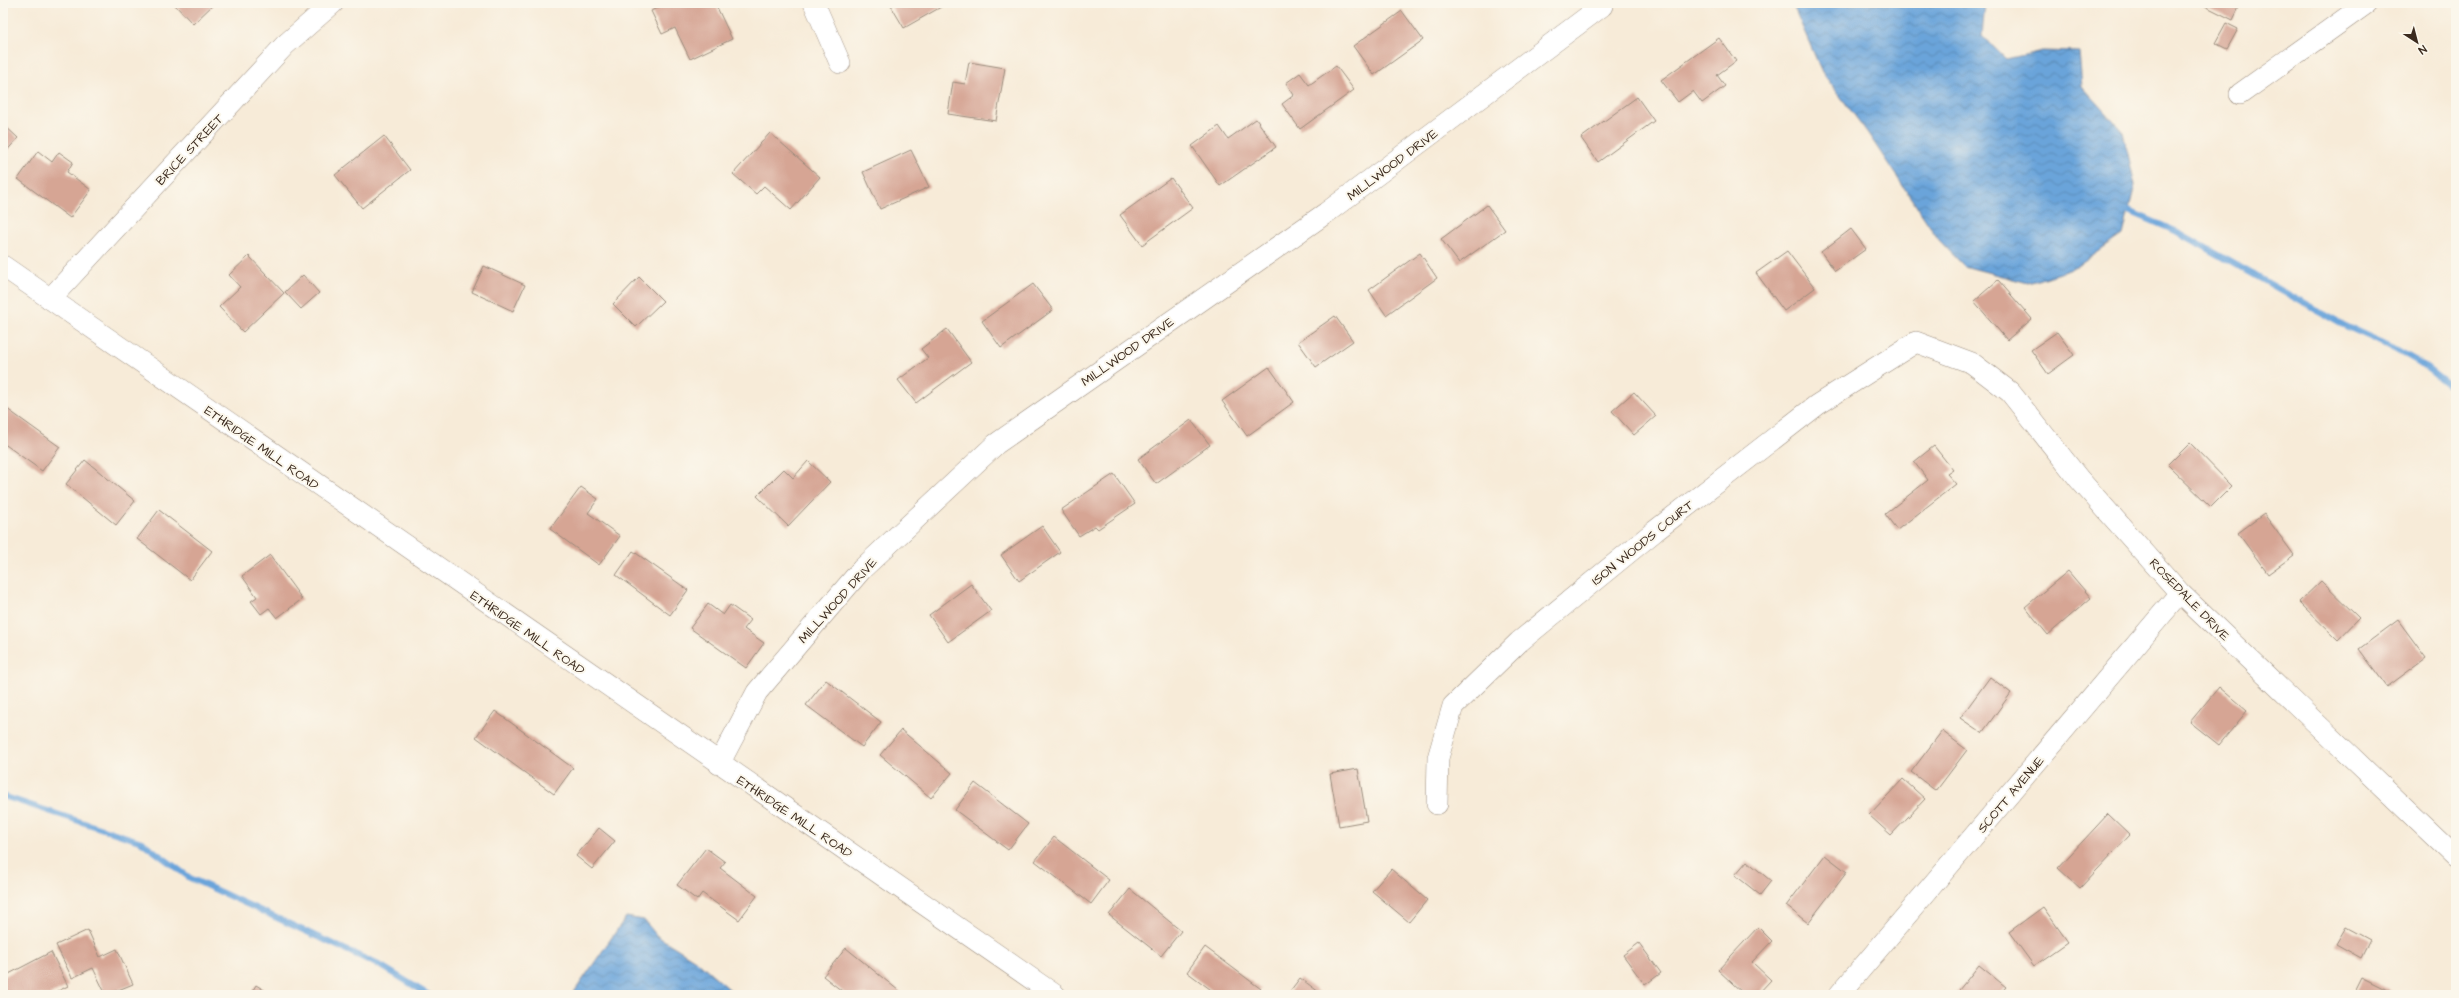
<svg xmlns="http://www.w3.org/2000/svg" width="2459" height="998" font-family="'Architects Daughter',sans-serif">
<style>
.water{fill:url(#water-waves);stroke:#52677c}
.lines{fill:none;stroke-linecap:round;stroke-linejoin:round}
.stream{stroke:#6aa4da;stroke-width:6}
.building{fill:#d6a594}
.minor-casing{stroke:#998a7b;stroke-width:22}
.minor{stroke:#fff;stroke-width:21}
.labels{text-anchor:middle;stroke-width:4;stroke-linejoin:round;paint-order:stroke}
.street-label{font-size:13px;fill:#3b2a1e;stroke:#fbf7ec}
</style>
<defs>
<pattern id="water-waves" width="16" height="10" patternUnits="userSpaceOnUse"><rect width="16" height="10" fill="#6aa4da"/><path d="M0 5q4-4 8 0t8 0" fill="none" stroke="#5886b0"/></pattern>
</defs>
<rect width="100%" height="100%" fill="#fbf7ec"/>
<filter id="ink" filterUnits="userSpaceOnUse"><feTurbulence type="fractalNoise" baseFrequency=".025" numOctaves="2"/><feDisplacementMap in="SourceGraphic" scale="8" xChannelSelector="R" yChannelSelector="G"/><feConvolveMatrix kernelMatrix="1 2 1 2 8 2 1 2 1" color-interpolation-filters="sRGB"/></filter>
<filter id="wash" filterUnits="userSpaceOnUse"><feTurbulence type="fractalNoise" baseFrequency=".012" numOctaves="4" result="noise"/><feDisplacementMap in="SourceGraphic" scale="16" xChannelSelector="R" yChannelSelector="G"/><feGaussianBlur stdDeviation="0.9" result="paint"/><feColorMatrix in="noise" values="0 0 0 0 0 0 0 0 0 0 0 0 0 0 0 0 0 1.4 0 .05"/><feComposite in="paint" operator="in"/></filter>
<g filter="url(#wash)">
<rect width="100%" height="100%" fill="#f7ebd8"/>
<path class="water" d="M1792,3H1985L1982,36L2006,59L2042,51L2079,52L2082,87L2123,132L2135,185L2123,235L2075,268L2028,283L1964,266L1939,240L1867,132L1822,72Z
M626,917L644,920L657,936L697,961L736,995H572Z"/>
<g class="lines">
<path class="stream" d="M2129,211L2180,233L2339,323L2394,348L2420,363L2456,391
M3,796L142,842L190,878L383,967L429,995"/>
</g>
<g id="blocks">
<path class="building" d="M173,3H215L193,24Z
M667,3H715L732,39L690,59L675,28L662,34L651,11Z
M896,3H948L904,28L891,6Z
M2207,3H2241L2233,20L2205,6Z
M1402,11L1423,40L1374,75L1353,46Z
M2226,23L2238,29L2227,49L2215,43Z
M1719,38L1736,61L1717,75L1725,86L1702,103L1693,91L1678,102L1661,80Z
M969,62L1005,68L996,121L948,114L953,82L965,84Z
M1336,66L1354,90L1300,129L1282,104L1294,95L1286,83L1300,73L1309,85Z
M1637,97L1654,121L1598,162L1581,138Z
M1256,119L1276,147L1220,186L1192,146L1219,126L1228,139Z
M3,124L18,138L3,155Z
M770,133L820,177L791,210L764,186L756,194L733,174Z
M384,136L410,170L362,208L335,175Z
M911,150L929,187L880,209L863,172Z
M38,151L52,162L59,152L73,162L67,172L91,190L70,218L18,179Z
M1171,178L1193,208L1142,245L1120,215Z
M1487,205L1505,230L1459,263L1441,239Z
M1851,229L1866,249L1835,271L1821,252Z
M1787,251L1815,288L1784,311L1756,273Z
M1420,253L1437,278L1386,315L1369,290Z
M249,256L284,293L243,332L219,307L240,287L229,275Z
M484,266L525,285L513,311L472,292Z
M303,275L319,293L301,309L285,292Z
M639,277L663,301L636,327L613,304Z
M1998,280L2032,319L2007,340L1974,301Z
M1033,284L1053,310L1001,348L982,321Z
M1335,316L1353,341L1316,367L1298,342Z
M947,329L971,362L916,403L898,380L928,358L921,349Z
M2057,332L2074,355L2048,374L2031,350Z
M1269,367L1294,402L1247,436L1222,401Z
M1634,392L1656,416L1634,435L1612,411Z
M3,406L60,447L42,471L3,443Z
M1191,420L1210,445L1156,484L1138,459Z
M2190,443L2232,486L2211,507L2168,465Z
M1934,446L1953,470L1947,474L1956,484L1897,530L1885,514L1928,480L1914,462Z
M85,460L135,501L116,525L66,484Z
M808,461L830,482L788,526L757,496L784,469L793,478Z
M1114,474L1135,504L1098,529L1095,526L1079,536L1061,510Z
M581,487L598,499L588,513L620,536L599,565L550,529Z
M159,510L212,551L190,580L137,539Z
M2264,514L2294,555L2268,574L2238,533Z
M1042,526L1060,552L1019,581L1001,555Z
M633,551L688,590L670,615L616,575Z
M270,555L302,599L277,618L269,608L261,614L251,601L257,597L242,576Z
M2068,571L2091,598L2048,635L2025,607Z
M2321,581L2359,618L2338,640L2299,602Z
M971,584L991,611L948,642L929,615Z
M708,604L723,615L730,605L751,620L744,629L764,643L746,668L690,628Z
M2398,620L2426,658L2387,687L2359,649Z
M1990,677L2011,693L1982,733L1960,718Z
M826,680L881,722L862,747L806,705Z
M2219,687L2247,711L2219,745L2190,722Z
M495,711L573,768L554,794L476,737Z
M901,730L952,773L931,798L880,755Z
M1942,731L1967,750L1936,791L1911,772Z
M1358,769L1367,821L1339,826L1330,774Z
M1903,779L1925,799L1891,835L1869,815Z
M975,783L1028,824L1008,850L955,810Z
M2108,814L2130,835L2080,888L2058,868Z
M599,828L615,841L592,869L576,856Z
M1054,837L1109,880L1091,904L1035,861Z
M706,848L725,862L720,868L757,896L739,920L702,893L697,900L677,885Z
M1825,855L1847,872L1808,923L1786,906Z
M1747,861L1771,881L1760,895L1735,875Z
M1391,869L1427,900L1409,922L1372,891Z
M1130,889L1181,931L1161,956L1109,915Z
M2043,907L2068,942L2034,966L2009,932Z
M1758,927L1772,941L1752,962L1771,980L1757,995H1745L1718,970Z
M2346,927L2370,940L2361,958L2336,944Z
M88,930L100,957L117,949L133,984L106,995L93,968L72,978L56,945Z
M1639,943L1661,973L1645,985L1623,955Z
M1205,947L1261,989L1256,995H1218L1187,972Z
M846,948L904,995H847L823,976Z
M51,952L68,986L50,995H3V977Z
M1979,965L2006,987L1999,995H1955Z
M2362,977L2398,995H2353Z
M1300,978L1323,995H1287Z
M256,985L272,995H250Z"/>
</g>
</g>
<g filter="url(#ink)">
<use href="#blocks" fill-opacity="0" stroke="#998a7b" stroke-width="1"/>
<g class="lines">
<defs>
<path id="minor" d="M814,3L840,63
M2240,94L2367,3
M3,266L1055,995
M50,299L285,45L333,3
M719,764L757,692L862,569L996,444L1326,213L1602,6
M1437,804L1438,758L1453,706L1519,642L1655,531L1817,405L1916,342L1972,363L2010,392L2079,479L2180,593L2456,857
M1839,995L2180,593"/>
</defs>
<use href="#minor" class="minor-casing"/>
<use href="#minor" class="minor"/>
</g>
</g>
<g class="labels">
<g class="street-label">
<text transform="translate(189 149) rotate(-47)" y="5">BRICE STREET</text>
<text transform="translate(1392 164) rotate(-37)" y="5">MILLWOOD DRIVE</text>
<text transform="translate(1127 351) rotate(-35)" y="5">MILLWOOD DRIVE</text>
<text transform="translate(262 447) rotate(35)" y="5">ETHRIDGE MILL ROAD</text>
<text transform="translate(1642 542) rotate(-39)" y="5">ISON WOODS COURT</text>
<text transform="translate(2190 599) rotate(46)" y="5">ROSEDALE DRIVE</text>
<text transform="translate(837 600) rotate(-48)" y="5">MILLWOOD DRIVE</text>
<text transform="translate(528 632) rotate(35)" y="5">ETHRIDGE MILL ROAD</text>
<text transform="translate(2010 794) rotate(-50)" y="5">SCOTT AVENUE</text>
<text transform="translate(795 816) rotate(34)" y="5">ETHRIDGE MILL ROAD</text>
</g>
</g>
<rect width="2459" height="998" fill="none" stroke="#fbf7ec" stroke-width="16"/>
<g transform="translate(2417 42) rotate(144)" stroke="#fbf7ec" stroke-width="3" paint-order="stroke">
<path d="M0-3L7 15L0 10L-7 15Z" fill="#3b2a1e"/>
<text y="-6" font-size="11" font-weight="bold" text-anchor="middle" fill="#3b2a1e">N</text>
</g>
</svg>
